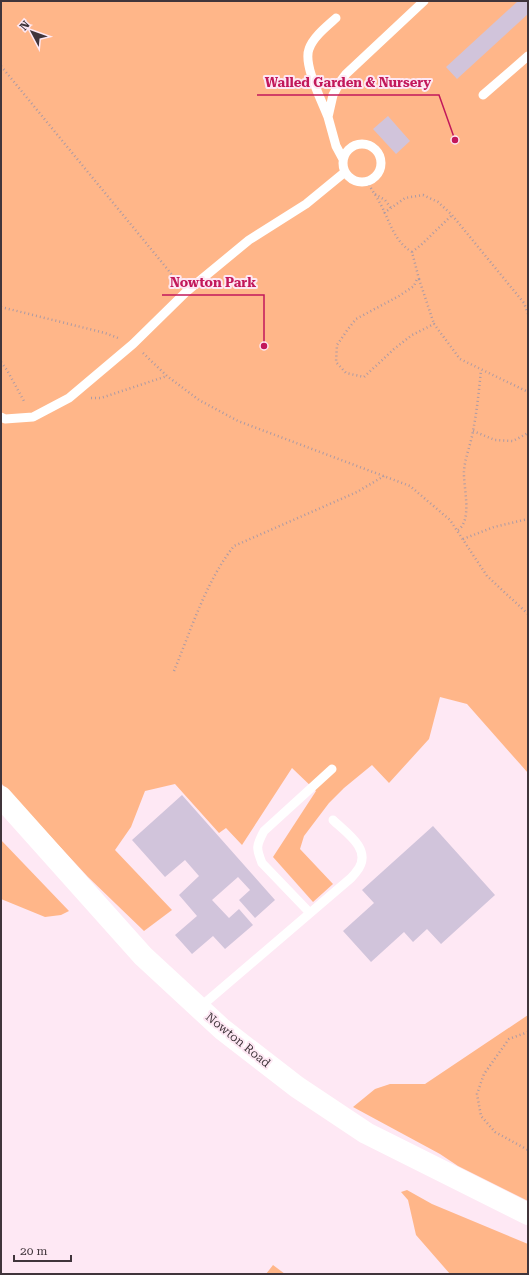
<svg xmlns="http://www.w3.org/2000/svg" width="529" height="1275" font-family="'Roboto Serif',serif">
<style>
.green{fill:#ffb689}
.building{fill:#d1c4db}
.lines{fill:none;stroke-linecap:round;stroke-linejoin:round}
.path{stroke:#ac9aa4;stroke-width:2.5;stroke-dasharray:1 3;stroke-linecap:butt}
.lane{stroke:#fff;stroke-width:9}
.secondary{stroke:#fff;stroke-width:22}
.labels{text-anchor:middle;stroke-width:4;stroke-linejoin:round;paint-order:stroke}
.street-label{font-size:12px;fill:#40353b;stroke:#fee8f4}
.leader{fill:none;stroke:#c2185b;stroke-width:1.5}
.callout-dot{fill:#c2185b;stroke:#fee8f4;stroke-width:1.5}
.callout-label{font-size:13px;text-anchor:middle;font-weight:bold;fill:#c2185b;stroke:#fee8f4;stroke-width:4;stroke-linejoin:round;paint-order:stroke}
</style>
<rect width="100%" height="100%" fill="#fee8f4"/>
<path class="green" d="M1,1H528V773L467,704L440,697L429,739L389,783L372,765L344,788L329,803L304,836L300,849L333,884L313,902L273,857L316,791L292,768L242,845L226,828L219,833L175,784L145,791L131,827L115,850L172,910L144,931L88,877L1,783Z
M1,840L69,911L61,915L45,917L1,899Z
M528,1015V1201L458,1166L440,1154L353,1107L375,1089L390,1084H425Z
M407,1190L432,1204L528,1244V1274H450L416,1235L408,1200L401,1192Z
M273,1265L285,1274H266Z"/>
<path class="building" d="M518,1H528V14L457,79L446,67Z
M388,116L410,141L396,154L373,129Z
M182,795L275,900L255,918L239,900L250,890L238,877L212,900L229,918L239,909L253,925L225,949L213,936L192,954L175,935L197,916L179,895L199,876L185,860L165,877L132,840Z
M433,826L495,895L441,944L427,929L413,942L404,932L371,962L343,931L374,903L362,890Z"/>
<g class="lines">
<path class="path" d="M1,66L178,282
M367,181C371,189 377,197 381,205C390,222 394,241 412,252L419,279H417L414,286L399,296L356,319L348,329L337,345L336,362L346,373L364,377L394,349L412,335L434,324L460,359L528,392
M375,194L385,200L391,208
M384,213L405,198L423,195L438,202L452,215L524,303L528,314
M412,252L421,245L452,215
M419,279L434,324
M1,307L105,333L118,338
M143,353L167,376L199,400L238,421L410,486L450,520L487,576L528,614
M1,362L7,370L25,403
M91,398H101L167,376
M473,431L495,440L513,441L528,433
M458,530C473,520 463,486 464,471C465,457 471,444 473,431C477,411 479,390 481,370
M463,539L494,527L528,519
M174,671C191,630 206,581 234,546L357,492L384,476
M528,1032L509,1039L484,1074L477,1094L481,1116L495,1132L528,1150"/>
<path class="lane" d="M483,95L528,56
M328,117C322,101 303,65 309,49C313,37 327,26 336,18
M343 163a19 19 0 1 1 38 0a19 19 0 1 1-38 0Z
M343,159L336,146L328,117L333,95L340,82L346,74L424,1
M1,417L5,419L33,417L69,398L133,344L186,292L249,240L306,204L345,172
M310,913L262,863C256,848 256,846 264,831L332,769
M199,1008L351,878C354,875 357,871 359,868C371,848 345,832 333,820"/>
<path class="secondary" d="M1,797L143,956L222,1029L297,1087L366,1133L528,1214"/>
</g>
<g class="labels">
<g class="street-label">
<text transform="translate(238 1040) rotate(39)" y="4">Nowton Road</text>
</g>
</g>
<path class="leader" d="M455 140L439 95H257M264 346L264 295H162"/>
<g class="callout-dot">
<circle cx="455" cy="140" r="4"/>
<circle cx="264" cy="346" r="4"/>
</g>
<g class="callout-label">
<text x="348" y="87">Walled Garden &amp; Nursery</text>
<text x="213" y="287">Nowton Park</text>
</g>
<rect width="529" height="1275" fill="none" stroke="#40353b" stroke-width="4"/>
<g transform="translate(32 32) rotate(311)" stroke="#fee8f4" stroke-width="3" paint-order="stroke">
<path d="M0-3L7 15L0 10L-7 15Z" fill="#40353b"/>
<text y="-6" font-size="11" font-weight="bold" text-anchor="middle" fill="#40353b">N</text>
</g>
<path d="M14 1255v6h57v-6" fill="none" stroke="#40353b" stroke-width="2"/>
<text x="20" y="1255" font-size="12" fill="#40353b" stroke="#fee8f4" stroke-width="3" paint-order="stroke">20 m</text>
</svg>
